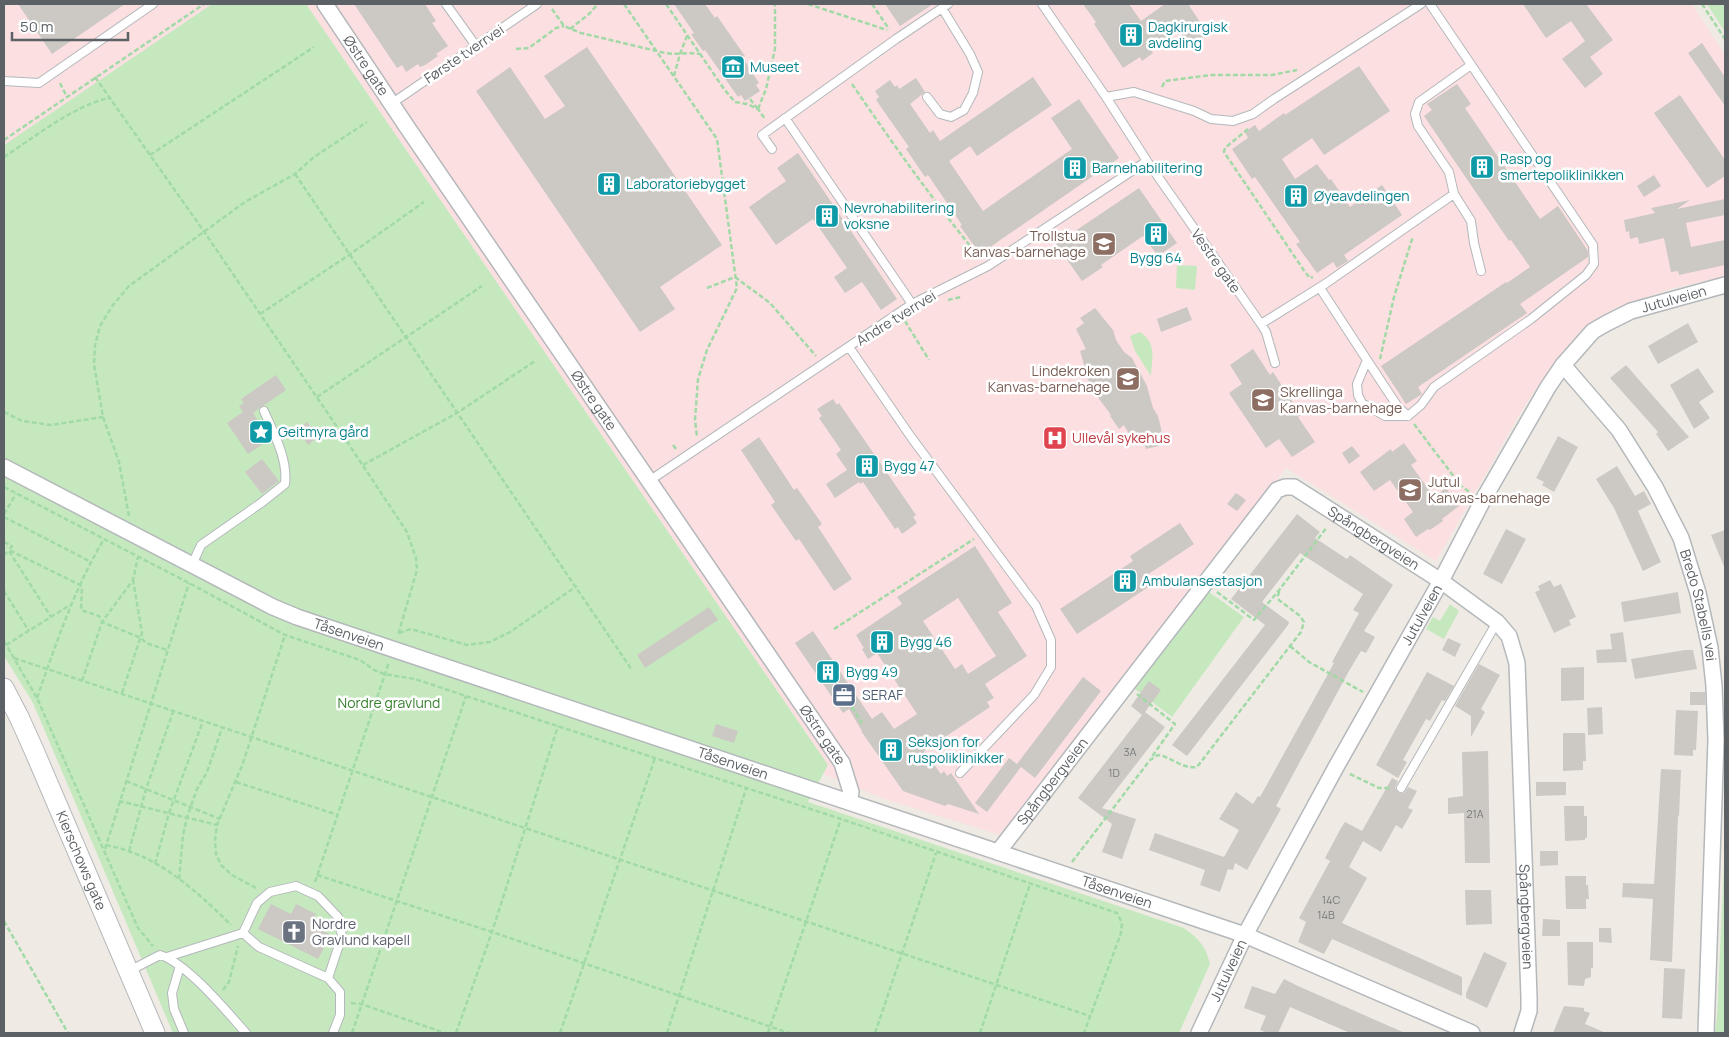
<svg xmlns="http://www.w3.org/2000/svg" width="1729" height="1037" font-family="Manrope,sans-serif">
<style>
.medical{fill:#fcdfe1}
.green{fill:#c6e8bf}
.building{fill:#ccc8c3;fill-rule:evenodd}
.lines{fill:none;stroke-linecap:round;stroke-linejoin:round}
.service-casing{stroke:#b4b8bb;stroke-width:10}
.minor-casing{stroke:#b4b8bb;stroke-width:18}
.tertiary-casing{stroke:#b4b8bb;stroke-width:21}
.path{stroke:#a1daa7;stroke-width:2.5;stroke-dasharray:5 2.5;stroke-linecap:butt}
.service{stroke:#fff;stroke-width:8}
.minor{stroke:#fff;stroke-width:15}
.tertiary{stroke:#fff;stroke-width:19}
.labels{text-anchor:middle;stroke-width:5;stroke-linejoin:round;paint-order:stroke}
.number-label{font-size:11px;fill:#787b7c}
.culture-label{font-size:14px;fill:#0d838f;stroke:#fff;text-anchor:start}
.street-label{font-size:14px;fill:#5c6165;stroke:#fff}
.education-label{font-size:14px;fill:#785e54;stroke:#fff;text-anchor:end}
.health-label{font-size:14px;fill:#be3a42;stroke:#fff;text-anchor:start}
.service-label{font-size:14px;fill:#4e5e75;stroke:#fff;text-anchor:start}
.park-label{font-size:14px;fill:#398130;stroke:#fff}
.worship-label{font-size:14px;fill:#5b616d;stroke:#fff;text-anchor:start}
</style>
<rect width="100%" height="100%" fill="#efebe4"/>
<path class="medical" d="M4,4H212L4,145Z
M306,4H1692L1725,55V276L1670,289L1615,308L1583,328L1555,361L1523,408L1436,561L1286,468L1000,835L885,799L823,774L828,765Z"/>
<path class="green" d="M212,4H306L828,765L808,802L1184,928C1198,938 1206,946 1210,964L1179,1033H173L33,703L4,656V145Z
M1707,4H1725V32Z
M1177,265L1197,266L1195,290L1176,288Z
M1140,332C1157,343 1152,358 1151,376L1135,351L1130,336Z
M1205,589L1244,617L1172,717L1130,685Z
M1450,604L1459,611L1444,639L1426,629L1433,617L1440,621Z
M1725,843V1033H1715L1717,1016Z"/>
<path class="building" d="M18,4H125L52,54Z
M354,4H425L436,21L432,23L448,46L436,54L438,56L425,65L420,67L418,64L406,72L402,65L397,68Z
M674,4H705L715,18L717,16L745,56L743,58L759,83L756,85L760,91L745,101L741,95L738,97L705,50L703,51L691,34L694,33Z
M885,4H933L900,26Z
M1083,4H1129L1141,21L1165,4H1188L1208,34L1189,46L1178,30L1150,49L1153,53L1142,61L1140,57L1123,68L1094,24L1096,22Z
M1523,4H1586L1613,40L1590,57L1603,74L1585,88L1562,59L1585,41L1571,21L1546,38Z
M1702,43L1725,77V106L1688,53Z
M587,47L722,245L660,287L675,309L640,332L476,91L510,67L545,119L565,106L544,76Z
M1359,66L1390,111L1324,155L1312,138L1282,159L1295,179L1317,164L1329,180L1331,179L1350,207L1382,185L1402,215L1344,255L1348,261L1337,268L1333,262L1317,273L1296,244L1300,242L1255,177L1252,179L1232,149L1248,138L1245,132L1255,125L1259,131L1284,113L1285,115Z
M1033,77L1052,105L977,156L970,146L949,161L983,211L1072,149L1051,118L1079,99L1119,158L980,254L960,226L962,225L928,175L925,177L906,149L909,147L876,100L879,97L875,91L890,80L895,87L897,85L899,89L916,78L925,92L910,104L930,133L933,130L940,141Z
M1457,84L1471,104L1465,108L1540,219L1558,206L1588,251V257L1520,304L1527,313L1418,387L1422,394L1406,404L1381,366L1506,282L1507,283L1530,267L1511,240L1509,241L1424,116L1432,110L1427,104Z
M1680,95L1725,160V176L1707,188L1654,113Z
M798,153L897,299L881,310L862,282L845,293L834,277L847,268L813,219L776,245L749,207L786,181L777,168Z
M1654,175L1661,186L1644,197L1637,186Z
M1139,188L1177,243L1158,256L1143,236L1101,265L1103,267L1082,281L1056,244Z
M1725,199V215L1686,223L1691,247L1725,240V265L1679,275L1678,271L1671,272L1664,238L1639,244L1638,237L1630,239L1629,231L1626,232L1624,220L1655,213L1651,208L1690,200L1677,209Z
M1187,307L1192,320L1161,332L1157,319Z
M1095,308L1113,330L1116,340L1124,352L1132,358L1147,386L1153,408L1158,416L1161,428L1163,445L1146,449L1144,443L1135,445L1124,425L1119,429L1110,416L1111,415L1094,392L1086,376L1087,375L1080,351L1086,349L1076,329L1084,323L1080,318Z
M1688,323L1698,342L1658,364L1648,346Z
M1253,349L1270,375L1273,372L1301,415L1298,417L1315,442L1292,457L1279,439L1266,448L1229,393L1242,384L1230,365Z
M1626,365L1689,437L1668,451L1656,434L1658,432L1610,378Z
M1698,368L1714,392L1699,402L1710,418L1694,429L1670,385Z
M276,375L286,390L253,413L270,439L248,454L227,423L243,412L239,406L244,403L241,399Z
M833,399L837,405L839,403L916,515L913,517L917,523L902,534L898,527L895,529L863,482L860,484L859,482L835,498L826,484L847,470L836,454L841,450L819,418L822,416L817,409Z
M307,422L319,436L308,445L297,430Z
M1558,436L1578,447L1554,492L1542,485L1544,482L1536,478Z
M759,437L794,490L797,488L822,524L818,527L852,579L834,591L799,539L796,541L771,505L775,502L741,450Z
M1404,443L1417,461L1411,465L1434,497L1446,488L1459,506L1442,519L1443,521L1430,530L1428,529L1416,537L1404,519L1413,512L1390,480L1374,491L1360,472L1391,449L1392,452Z
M1352,446L1360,456L1349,464L1342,453Z
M262,459L279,481L262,494L245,472Z
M1617,466L1635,496L1644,491L1651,504L1638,511L1661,562L1643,571L1614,508L1596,479Z
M1236,493L1246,500L1237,511L1227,504Z
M1297,514L1320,532L1315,538L1347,559L1350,555L1393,585L1364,631L1375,637L1366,653L1361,651L1349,671L1276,806L1281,809L1247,870L1235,863L1233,870L1228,869L1220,892L1200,885L1205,870L1149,850L1155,833L1224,857L1239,830L1219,819L1236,792L1253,804L1258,796L1260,797L1334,663L1332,662L1359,613L1353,610L1363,594L1300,553L1262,602L1289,622L1288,625L1187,756L1172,745L1265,625L1231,599Z
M1180,523L1194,544L1144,577L1150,586L1077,634L1060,609L1133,561L1130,556Z
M1506,529L1526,539L1502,584L1483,574Z
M1725,530V569L1711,535Z
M975,546L1012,603L998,612L1027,656L985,684L994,698L987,702L990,707L924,751L941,774L944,771L947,776L951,773L979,814L948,804L945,806L903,791L861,731H862L849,709L843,713L795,643L813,631L872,719L882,712L894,729L917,714L877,653L868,659L862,649L864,648L856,635L902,604L897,597ZM958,598L996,656L968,674L962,664L955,669L923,621Z
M1550,580L1554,587L1561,584L1576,617L1569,620L1571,625L1554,633L1535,592L1540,590L1538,586Z
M1678,592L1681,613L1624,622L1621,602Z
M709,607L718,620L645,668L637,655Z
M1623,632L1627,662L1597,663L1596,650L1612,649L1610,634Z
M1448,638L1461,644L1455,657L1442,650Z
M1685,650H1693L1697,669L1635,679L1631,659Z
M1479,664L1500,675L1481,709L1485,712L1471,737V716L1455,706Z
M1584,667V700L1561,701V668Z
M1427,672L1454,686L1445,701L1442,700L1430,721L1426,719L1403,760L1407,762L1398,778L1376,765Z
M1083,677L1101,691L1035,778L1021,767L987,812L975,803L1009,758L1017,764Z
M1149,681L1161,690L1145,712L1165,727L1102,808L1136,819L1122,859L1102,852L1112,824L1078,798L1142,715L1131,706Z
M1690,692H1705V705H1690Z
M1602,707L1603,734L1588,735L1587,708Z
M1676,710L1698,711L1696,750H1693V756L1674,755Z
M716,724L738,731L734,743L712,736Z
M1563,733H1585L1586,761H1583V770L1563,771Z
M1488,751L1490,863H1465L1464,813L1448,814V798L1463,796L1462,752Z
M1661,769L1681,770L1679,816H1678L1672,962L1650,960L1653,899L1622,897L1623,883L1654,884Z
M1392,778L1398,781L1395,788L1399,793H1404L1408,787L1417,791L1408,808L1413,810L1402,829L1396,825L1381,852L1363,841L1349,867L1367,878L1342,923L1462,977V996L1332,939L1324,954L1298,942L1306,922L1299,918L1330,861L1325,858L1341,828L1345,822L1362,831Z
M1536,782H1566V795L1536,796Z
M1564,806H1584V816H1587V838H1585V840L1565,841Z
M1540,851H1558V865L1540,866Z
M1565,876H1586V885H1588L1589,899H1586V909H1566Z
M1465,890H1491L1492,924L1466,925Z
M271,904L291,914L296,904L316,914L311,925L331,935L318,959L258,929Z
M1543,919L1560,920V936H1542Z
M1599,928H1611L1612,943L1599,942Z
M1567,942H1593V968H1591V977L1585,979L1584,986L1568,985Z
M1484,952L1507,963L1487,1008L1466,998V993Z
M1664,968L1685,969L1682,1019L1662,1018Z
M1284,979L1298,986L1405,1033H1350L1290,1007L1278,1033H1267L1260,1030L1266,1016L1244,1008L1252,986L1275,994Z
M1564,1006L1584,1008V1011L1590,1013L1585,1024L1606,1033H1553Z"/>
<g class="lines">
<defs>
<path id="service" d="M446,4L476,46
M1042,4L1106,97L1147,161L1261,324L1325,284L1454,194
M1471,65L1419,102L1415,114L1418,126L1449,172L1454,194L1471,221L1474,243L1481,271
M4,81L39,83L153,4
M927,97L940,114L951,117L964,110L973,93L978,72L970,54L942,8
M1106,97L1134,92L1194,111L1211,119L1233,121L1253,114L1274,99L1421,4
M391,104L537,4
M785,118L912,304
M772,149L762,135L896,39L948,4
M1320,288L1367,360L1357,384L1358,395L1362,403L1385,416H1408L1421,405L1434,387L1531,319L1586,275L1594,264L1593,245L1430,4
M1261,324L1266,332L1275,363
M849,347L911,437L1036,606L1051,640V667L1034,695L960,773
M1367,360L1398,407L1408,416
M649,481L912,304L988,266L1147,161
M192,565L201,545L261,503L285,484C288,459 274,434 264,411
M1401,788L1497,622
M167,957L243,933
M180,966L172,993L174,1009L184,1033
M129,971L160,955C187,963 227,1012 246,1033
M328,978L342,936L338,917L318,896L296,886L270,892L257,903L243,933L259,947L328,978L340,992V1015L333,1033"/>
<g id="minor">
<path id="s1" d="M325,4L407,127L842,763L851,792L849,802"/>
<path id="s2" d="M1563,365L1619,430L1655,487L1681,538L1698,593L1710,648L1714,686L1716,740L1706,1033"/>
<path id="s3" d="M4,467L273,607L297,617L1245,935L1472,1033"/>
<path id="s4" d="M998,852L1277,490L1285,487H1294L1441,581L1497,622L1509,636L1517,663L1529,997V1011L1522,1033"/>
<path id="s5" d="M1199,1033L1245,935L1336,767L1441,581L1483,500L1548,387L1563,365L1593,331L1607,323L1631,311L1725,285"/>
</g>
<g id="tertiary">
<path id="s6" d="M4,688L19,717L33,748L155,1033"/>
</g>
</defs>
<use href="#service" class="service-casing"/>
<use href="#minor" class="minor-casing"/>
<use href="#tertiary" class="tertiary-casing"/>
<path class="path" d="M624,4L717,139L737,288L707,350L698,379L695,420L697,437
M666,4L724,89L735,102L747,104L758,109L765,119
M808,4L887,30
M872,4L889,29
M1702,4L1725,39
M552,9L564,26L581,33L665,53C677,55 688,52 700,54
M570,29L589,14L598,4
M516,49L529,48L556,28L564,26
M674,76L680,54L687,36
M95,77L205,233L348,443L407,532L416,558L417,570L398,635
M60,83L67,97
M852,84C893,144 934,202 980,258
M1162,87L1165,81L1211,75H1272L1297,70
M750,99L757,108
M758,109L766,89L775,49V4
M1248,129L1225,148L1224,152L1226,155L1305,272L1310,278L1313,277
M4,140L204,4
M150,155L314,47
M4,157C33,138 76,104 110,98
M295,174L632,670
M707,288L735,277L770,303L816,356
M948,300L961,297
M260,314L349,255L424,202
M905,321L929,360
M1380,359L1394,297L1413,236
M317,397L482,286
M4,412L22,421L51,425L103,417
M1414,424L1461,486L1471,493
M673,445L677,450
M363,465L457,413L535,361
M4,487L189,583L285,635L360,660L374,670L384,674L415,679L466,696L841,819L1117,913L1122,923L1121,933L1084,1033
M4,514L16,494
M129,516L119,462L103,417L94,364L95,345L100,326L113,305L129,286L245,202L295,174L314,157L367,122
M4,517L91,562
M4,542L12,546L9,550L80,585L82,588L81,610L99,616L102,622L141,638L146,643L167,650
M4,552L5,554L9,551L51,617
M4,591L29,631
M1217,592L1254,620L1280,589L1327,527
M834,629L974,539
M399,633L411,629L467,645L490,642L510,632L577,586
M4,641L37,698L138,928L153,946
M6,645L70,605
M1290,646L1309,662L1363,692
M14,658L1090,1016
M82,681L102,622L133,580L138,557
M122,693L142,633L133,580
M1137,694L1175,724L1151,758
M37,698C56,644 74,589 104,539
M852,707L862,723
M1350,774L1379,788H1391
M126,781L220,819
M236,782L338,815
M119,801L217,825
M106,845C113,847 121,848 128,851C166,863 203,897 231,925
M105,849L189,583
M129,851L146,789L173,712
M1072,862L1150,760L1158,755C1172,757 1181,769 1197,767L1290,646L1301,632L1304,622L1300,616L1279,600L1278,595L1280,589
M155,864L169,813L203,721
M317,875L492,932L789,1033
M179,879L183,835L187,817L197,789L207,772L222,728
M315,882L389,662
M256,888L232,875L221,865L216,854L215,840L217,825L243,763L285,635
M4,921L68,1033
M223,990L229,982L238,946
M351,1003L361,1004L445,1033
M352,1033L466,696
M456,1033L492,932L558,726
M560,1033L655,758
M667,1033L746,789
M768,1033L841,819
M875,1033L936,853
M980,1033L1030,884"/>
<use href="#service" class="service"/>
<use href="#minor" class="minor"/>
<use href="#tertiary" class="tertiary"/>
</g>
<defs>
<symbol id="building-square" viewBox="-11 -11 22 22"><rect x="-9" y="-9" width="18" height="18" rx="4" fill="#0f9aa8" stroke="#fff"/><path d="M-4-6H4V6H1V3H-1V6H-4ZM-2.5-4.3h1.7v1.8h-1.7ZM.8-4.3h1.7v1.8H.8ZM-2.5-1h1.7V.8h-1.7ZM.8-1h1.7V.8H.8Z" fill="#fff"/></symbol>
<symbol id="museum-square" viewBox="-11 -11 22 22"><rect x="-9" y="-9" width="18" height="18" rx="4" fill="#0f9aa8" stroke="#fff"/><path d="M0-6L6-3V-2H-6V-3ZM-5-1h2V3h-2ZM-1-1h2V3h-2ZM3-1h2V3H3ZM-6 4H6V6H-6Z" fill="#fff"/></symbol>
<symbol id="school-square" viewBox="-11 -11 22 22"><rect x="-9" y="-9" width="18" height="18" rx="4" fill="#8d6e63" stroke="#fff"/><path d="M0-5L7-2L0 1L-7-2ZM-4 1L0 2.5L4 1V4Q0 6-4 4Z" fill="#fff"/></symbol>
<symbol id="sight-square" viewBox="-11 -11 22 22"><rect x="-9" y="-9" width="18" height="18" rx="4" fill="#0f9aa8" stroke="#fff"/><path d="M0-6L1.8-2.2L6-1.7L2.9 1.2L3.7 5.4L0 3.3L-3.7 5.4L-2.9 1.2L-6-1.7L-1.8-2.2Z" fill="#fff"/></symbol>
<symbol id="hospital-square" viewBox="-11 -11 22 22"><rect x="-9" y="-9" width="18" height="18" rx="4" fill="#e0444e" stroke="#fff"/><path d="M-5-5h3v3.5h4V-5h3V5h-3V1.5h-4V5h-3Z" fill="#fff"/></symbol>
<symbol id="office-square" viewBox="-11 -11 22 22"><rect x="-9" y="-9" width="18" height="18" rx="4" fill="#5c6f8a" stroke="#fff"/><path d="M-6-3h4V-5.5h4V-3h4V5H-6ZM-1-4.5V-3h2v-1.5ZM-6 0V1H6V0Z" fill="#fff"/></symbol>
<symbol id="church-square" viewBox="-11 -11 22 22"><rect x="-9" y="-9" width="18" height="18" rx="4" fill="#6b7280" stroke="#fff"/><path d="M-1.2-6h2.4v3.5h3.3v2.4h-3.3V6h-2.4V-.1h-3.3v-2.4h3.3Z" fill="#fff"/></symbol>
</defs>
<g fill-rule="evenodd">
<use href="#building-square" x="1117" y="21" width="28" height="28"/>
<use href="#museum-square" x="719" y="53" width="28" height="28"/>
<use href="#building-square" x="1468" y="153" width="28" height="28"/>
<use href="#building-square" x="1061" y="154" width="28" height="28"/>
<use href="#building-square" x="595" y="170" width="28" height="28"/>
<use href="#building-square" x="1282" y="182" width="28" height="28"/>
<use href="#building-square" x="813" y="202" width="28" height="28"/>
<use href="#building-square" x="1142" y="220" width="28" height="28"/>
<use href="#school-square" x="1090" y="230" width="28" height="28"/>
<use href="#school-square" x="1114" y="365" width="28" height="28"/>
<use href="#school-square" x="1249" y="386" width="28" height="28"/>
<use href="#sight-square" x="247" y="418" width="28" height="28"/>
<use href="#hospital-square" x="1041" y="424" width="28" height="28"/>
<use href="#building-square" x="853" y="452" width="28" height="28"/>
<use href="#school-square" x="1396" y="476" width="28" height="28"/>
<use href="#building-square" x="1111" y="567" width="28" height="28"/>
<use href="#building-square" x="868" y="628" width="28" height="28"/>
<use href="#building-square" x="814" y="658" width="28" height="28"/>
<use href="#office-square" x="830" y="681" width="28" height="28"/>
<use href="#building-square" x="877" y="736" width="28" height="28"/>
<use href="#church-square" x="280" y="918" width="28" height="28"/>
</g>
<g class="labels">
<g class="number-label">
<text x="1130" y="756">3A</text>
<text x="1114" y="777">1D</text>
<text x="1475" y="818">21A</text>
<text x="1331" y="904">14C</text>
<text x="1326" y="919">14B</text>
</g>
<g class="culture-label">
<text x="1148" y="32">Dagkirurgisk<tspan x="1148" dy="16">avdeling</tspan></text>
<text x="750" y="72">Museet</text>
<text x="1500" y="164">Rasp og<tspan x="1500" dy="16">smertepoliklinikken</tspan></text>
<text x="1092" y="173">Barnehabilitering</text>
<text x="626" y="189">Laboratoriebygget</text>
<text x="1314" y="201">Øyeavdelingen</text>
<text x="844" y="213">Nevrohabilitering<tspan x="844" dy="16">voksne</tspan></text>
<text x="1156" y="263" text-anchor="middle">Bygg 64</text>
<text x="278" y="437">Geitmyra gård</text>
<text x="884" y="471">Bygg 47</text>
<text x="1142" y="586">Ambulansestasjon</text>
<text x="900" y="647">Bygg 46</text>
<text x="846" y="677">Bygg 49</text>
<text x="908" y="747">Seksjon for<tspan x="908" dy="16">ruspoliklinikker</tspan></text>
</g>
<g class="street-label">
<text transform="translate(464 54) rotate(-34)" y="5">Første tverrvei</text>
<text dy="5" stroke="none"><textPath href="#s1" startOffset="74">Østre gate</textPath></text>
<text transform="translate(1216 261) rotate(55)" y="5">Vestre gate</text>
<text dy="5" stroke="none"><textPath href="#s5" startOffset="894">Jutulveien</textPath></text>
<text transform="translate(896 318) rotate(-32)" y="5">Andre tverrvei</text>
<text dy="5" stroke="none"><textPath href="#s1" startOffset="479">Østre gate</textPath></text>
<text dy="5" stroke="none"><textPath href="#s4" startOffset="569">Spångbergveien</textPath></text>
<text dy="5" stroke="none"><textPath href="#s2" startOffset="280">Bredo Stabells vei</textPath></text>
<text dy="5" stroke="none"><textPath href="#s5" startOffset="474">Jutulveien</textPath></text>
<text dy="5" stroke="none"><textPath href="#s3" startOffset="384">Tåsenveien</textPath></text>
<text dy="5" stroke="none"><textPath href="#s1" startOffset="884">Østre gate</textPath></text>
<text dy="5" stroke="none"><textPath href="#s3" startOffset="789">Tåsenveien</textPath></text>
<text dy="5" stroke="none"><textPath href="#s4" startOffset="89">Spångbergveien</textPath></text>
<text dy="5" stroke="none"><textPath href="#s6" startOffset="189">Kierschows gate</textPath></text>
<text dy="5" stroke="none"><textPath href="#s3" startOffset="1194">Tåsenveien</textPath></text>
<text dy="5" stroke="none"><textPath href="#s4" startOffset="1019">Spångbergveien</textPath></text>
<text dy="5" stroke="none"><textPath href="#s5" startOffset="69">Jutulveien</textPath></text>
</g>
<g class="education-label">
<text x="1086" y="241">Trollstua<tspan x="1086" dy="16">Kanvas-barnehage</tspan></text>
<text x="1110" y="376">Lindekroken<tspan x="1110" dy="16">Kanvas-barnehage</tspan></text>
<text x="1280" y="397" text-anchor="start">Skrellinga<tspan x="1280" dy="16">Kanvas-barnehage</tspan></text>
<text x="1428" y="487" text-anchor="start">Jutul<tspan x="1428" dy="16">Kanvas-barnehage</tspan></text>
</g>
<g class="health-label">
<text x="1072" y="443">Ullevål sykehus</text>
</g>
<g class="service-label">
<text x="862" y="700">SERAF</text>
</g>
<g class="park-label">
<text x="389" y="708">Nordre gravlund</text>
</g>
<g class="worship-label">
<text x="312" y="929">Nordre<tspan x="312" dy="16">Gravlund kapell</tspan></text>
</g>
</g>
<rect width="1729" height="1037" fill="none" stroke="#5c6165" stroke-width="10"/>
<path d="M12 32v8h116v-8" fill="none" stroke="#5c6165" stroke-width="2.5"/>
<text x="20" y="32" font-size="15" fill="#5c6165" stroke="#ffffff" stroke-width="4" paint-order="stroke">50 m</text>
</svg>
